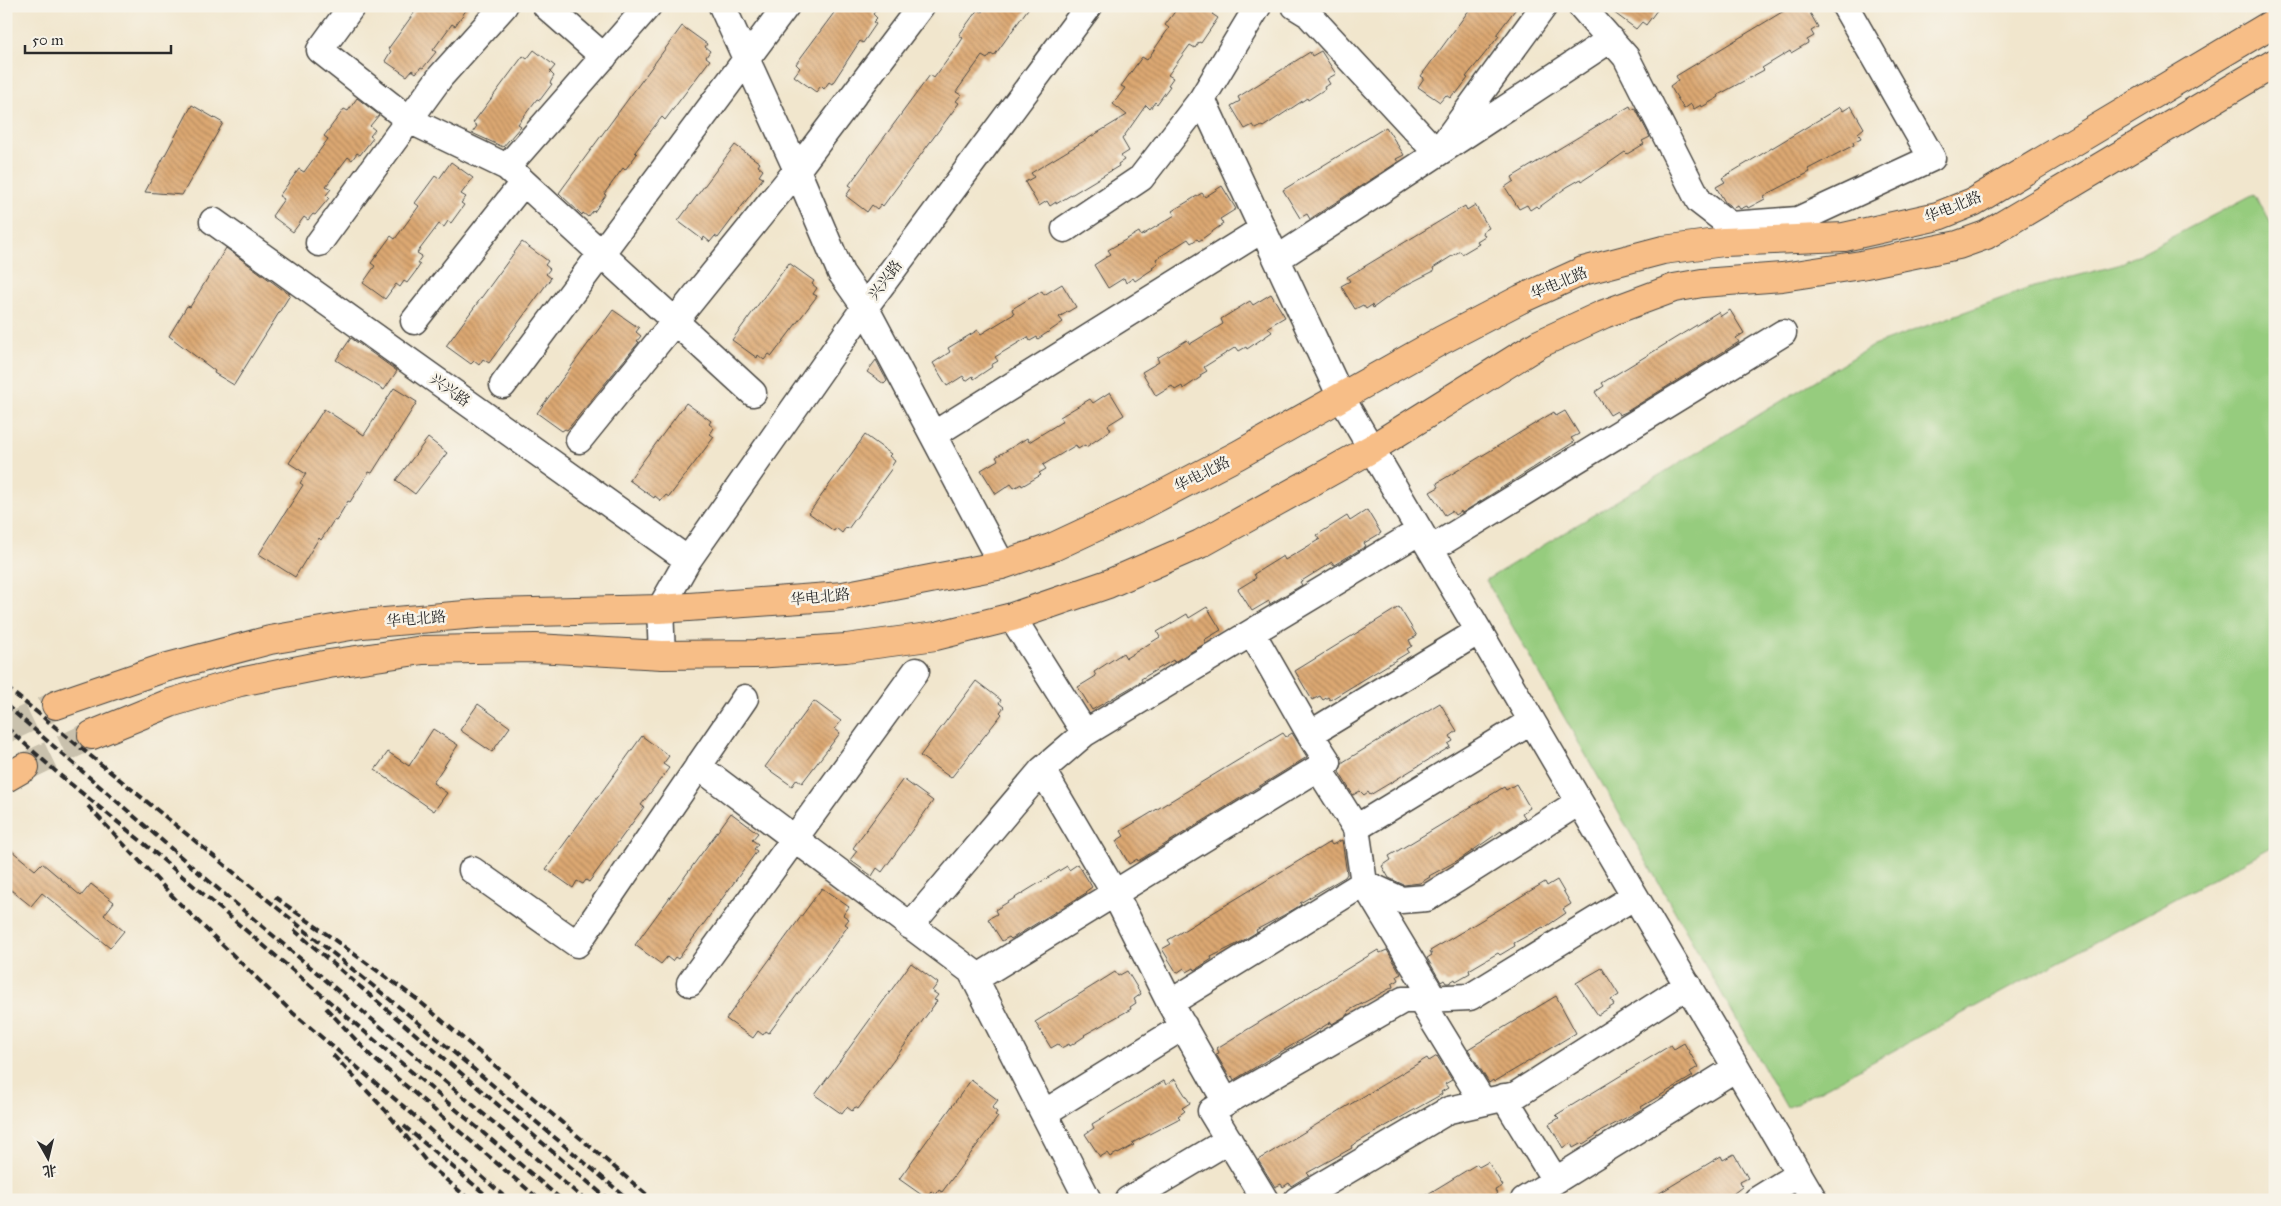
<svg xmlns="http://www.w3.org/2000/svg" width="2281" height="1206" font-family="'IM FELL Great Primer','Noto Serif SC',serif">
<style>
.green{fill:#96cc7e;stroke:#607c54}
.building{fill:url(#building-back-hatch)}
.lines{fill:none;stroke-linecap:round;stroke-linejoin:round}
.major-tunnel{stroke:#c9c1ad;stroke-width:28;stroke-dasharray:28 14;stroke-linecap:butt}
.minor-casing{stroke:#494743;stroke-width:29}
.major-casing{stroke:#494743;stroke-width:30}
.minor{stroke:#fff;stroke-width:26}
.major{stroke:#f7be87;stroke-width:28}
.rail{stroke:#2b2b2b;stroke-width:4;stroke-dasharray:8 4;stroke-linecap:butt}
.labels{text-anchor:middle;stroke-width:5;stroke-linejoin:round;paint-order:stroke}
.street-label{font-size:15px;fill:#2b2b2b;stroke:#f7f3e8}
</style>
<defs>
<pattern id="building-back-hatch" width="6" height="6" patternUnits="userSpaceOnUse" patternTransform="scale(1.25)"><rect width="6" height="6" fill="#dca872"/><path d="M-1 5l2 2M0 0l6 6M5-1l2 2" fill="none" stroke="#b3895e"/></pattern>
</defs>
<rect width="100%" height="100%" fill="#f7f3e8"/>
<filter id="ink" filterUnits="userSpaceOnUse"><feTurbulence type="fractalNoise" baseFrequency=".02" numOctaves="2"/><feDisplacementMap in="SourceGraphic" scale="10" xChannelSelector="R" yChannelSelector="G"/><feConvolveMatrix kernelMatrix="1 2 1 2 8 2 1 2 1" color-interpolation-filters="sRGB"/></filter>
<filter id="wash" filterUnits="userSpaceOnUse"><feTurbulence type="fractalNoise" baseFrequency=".0096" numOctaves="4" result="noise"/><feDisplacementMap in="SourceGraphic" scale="20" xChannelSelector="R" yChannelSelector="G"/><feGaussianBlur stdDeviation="1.12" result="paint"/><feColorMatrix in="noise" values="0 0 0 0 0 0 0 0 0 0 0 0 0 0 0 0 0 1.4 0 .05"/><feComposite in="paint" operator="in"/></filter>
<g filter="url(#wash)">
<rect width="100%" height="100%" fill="#f1e6cd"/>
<path class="green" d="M2254,194L2275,230V845L1787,1108L1486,580L1874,345L2027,289L2118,265Z"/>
<g id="blocks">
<path class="building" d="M419,6H469L455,26L452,24L433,50L436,52L423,68L421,67L416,73L412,70L407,76L385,61L391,51L388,49Z
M839,6H879L873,14L877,18L873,22L876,24L863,43L860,41L832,84L829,82L824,89L821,86L816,92L794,76L800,68L796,64Z
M986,6H1030L994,56L991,54L987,59L982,56L956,92L961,95L956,101L959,103L883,206L881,204L877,209L872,205L867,212L846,196L852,187L849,185L930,75L934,78L957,47L963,38L959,35L978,9L982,12Z
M1179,6H1218L1212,14L1218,18L1201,43L1199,42L1195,48L1190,45L1168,75L1173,78L1168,85L1170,86L1157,104L1155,102L1150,109L1146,105L1122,139L1129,151L1121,156L1124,160L1118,164L1119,166L1056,204V202L1050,206L1047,201L1039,206L1025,182L1034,177L1031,173L1127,115L1113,104L1125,88L1121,86L1142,57L1147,60L1169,28L1165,25Z
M1472,6H1518L1496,35L1499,36L1466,77L1468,78L1456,94L1455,92L1450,98L1446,95L1440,102L1418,87L1424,78L1421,76Z
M1605,6H1660L1646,25L1642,22L1636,29Z
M1792,6H1806L1818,27L1811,31L1814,36L1807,40L1808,43L1791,53L1790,51L1762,68L1764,70L1718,95L1719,97L1702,107L1701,105L1694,109L1691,104L1684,109L1670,86L1678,80L1676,76Z
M682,26L707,44L705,47L710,51L706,57L710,60L665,120L662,117L657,123L635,152L637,154L625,170L623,168L604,194L606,195L594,212L593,211L588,217L583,213L582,215L559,193Z
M534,50L555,66L550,72L554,76L550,83L552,84L540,100L537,99L518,124L521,126L503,147L472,133L477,126L473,123L523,56L527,59Z
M1321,51L1336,74L1327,79L1330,84L1324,87L1325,89L1308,100L1307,98L1263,127L1262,126L1256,129L1253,125L1245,129L1231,106L1240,101L1238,97L1310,52L1312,56Z
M357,98L379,115L370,126L375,130L370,136L373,138L360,155L357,153L352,160L348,157L326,186L331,189L326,195L329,198L315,215L313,214L308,220L304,217L293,232L272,216L284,199L279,196L299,169L304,172L328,139L324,136L344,109L348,111Z
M192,105L223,123L182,195L145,192Z
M1630,106L1632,110L1635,108L1650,137L1642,141L1644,144L1627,154L1625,152L1599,170L1582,181L1581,179L1567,187L1538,208L1536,206L1530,210L1527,205L1519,209L1505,187L1514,181L1512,177Z
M1851,106L1864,128L1858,133L1861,138L1853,142L1854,145L1808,169L1810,172L1764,196L1765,199L1748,208L1747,206L1740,209L1738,206L1733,208L1725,202L1716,187L1725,182L1722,178L1840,107L1843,111Z
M1386,127L1404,155L1396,159L1398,162L1310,219L1307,214L1300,218L1283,190Z
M735,145L760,163L758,166L763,170L759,176L763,178L718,238L715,236L710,242L704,237L703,240L678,221Z
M451,162L473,178L461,194L466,197L461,203L464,205L451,223L448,221L444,227L439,224L417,253L422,256L417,263L420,265L416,271L407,283L404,281L400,287L396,284L385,299L363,283L375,266L371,263L391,236L395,239L419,206L415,203L435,176L439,179Z
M1222,186L1236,209L1220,219L1223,224L1199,241L1197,239L1191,243L1188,239L1156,259L1158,263L1152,267L1153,269L1135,281L1133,278L1126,283L1124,278L1108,288L1094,265L1111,254L1108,250L1139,232L1141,236L1175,215L1172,211L1202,193L1205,197Z
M1475,205L1489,228L1482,232L1485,236L1477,241L1479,244L1462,254L1460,251L1433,268L1434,271L1402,287L1373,308L1372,305L1366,309L1363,305L1355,309L1341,286L1350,281L1347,277L1465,206L1467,210Z
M522,242L548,261L545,265L550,269L546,274L551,278L489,363L483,359L479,365L474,361L471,364L446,346Z
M226,248L290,295L234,385L214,373L215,371L169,336L187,306L190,307Z
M789,263L814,281L812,284L817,288L813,294L817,296L772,356L769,354L764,360L758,355L757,358L732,340Z
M1062,284L1076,307L1059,317L1063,322L1038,339L1037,337L1030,341L1028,337L995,357L998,361L991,365L992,367L974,379L973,376L966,381L963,376L947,386L933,363L950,352L948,348L978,330L981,334L1014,314L1012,309L1042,291L1044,295Z
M1271,294L1285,317L1268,327L1272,332L1247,349L1246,347L1239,351L1236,347L1204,367L1207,371L1200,375L1201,377L1183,389L1182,386L1175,390L1172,386L1156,396L1142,372L1159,362L1157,358L1187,340L1190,344L1223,324L1221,319L1250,301L1253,305Z
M613,310L639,328L636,332L641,336L637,341L639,342L567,430L565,429L562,431L537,413Z
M1730,310L1744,333L1736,338L1739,342L1626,412L1619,415L1617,411L1610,415L1595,392L1604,386L1602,383L1718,312L1721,316Z
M351,338L397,371L384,390L336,360Z
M876,360L887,381L884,384L867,372Z
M394,388L417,402L372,473L369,472L350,502L348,501L336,521L334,520L321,540L319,538L295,577L259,554L303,485L300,483L306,474L289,463L324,409L364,435Z
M1110,392L1124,415L1108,425L1111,430L1086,447L1085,445L1078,449L1076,445L1043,465L1046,469L1039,473L1041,475L1022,486L1021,484L1014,488L1011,484L996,494L981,470L998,460L996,457L1027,438L1029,442L1063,421L1060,417L1090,399L1093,403Z
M686,403L711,421L709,424L714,428L710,434L714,437L669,497L666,495L661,501L655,496L654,498L629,480Z
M1565,411L1579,434L1571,438L1574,442L1462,513L1461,511L1455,515L1452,511L1445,515L1430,492L1439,487L1437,483L1554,412L1556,416Z
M865,435L891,454L889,456L895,461L891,467L892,468L848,529L846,527L842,533L836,528L834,531L809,513Z
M428,438L447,453L415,494L396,480Z
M1367,510L1381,533L1364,543L1366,546L1334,565L1332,562L1300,582L1302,585L1270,604L1269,601L1252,611L1238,589L1256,578L1254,574L1283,556L1285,560L1320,539L1317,535L1347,516L1350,521Z
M1207,607L1221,630L1204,640L1206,643L1174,662L1173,660L1141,679L1142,681L1092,710L1078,687L1096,676L1094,672L1123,653L1126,658L1160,637L1157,632L1187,614L1189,618Z
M1399,607L1417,636L1409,640L1412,646L1407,649L1409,652L1330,700L1328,697L1323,700L1320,696L1312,700L1295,671Z
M976,681L1001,700L999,703L1004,707L1000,712L1002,714L951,778L920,756Z
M814,701L841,721L835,729L840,733L802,783L797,779L792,786L765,767Z
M1440,703L1457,731L1450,736L1453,741L1448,744L1450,747L1370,795L1368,792L1364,795L1360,791L1353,795L1339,772L1343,762Z
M478,704L510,727L492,752L460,730Z
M433,729L458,745L433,783L447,793L434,811L375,770L388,752L409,766Z
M1283,733L1286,737L1292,733L1307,757L1138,861L1137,859L1129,864L1116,841L1124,836L1121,831Z
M642,736L669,756L663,764L669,768L641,805L644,807L589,882L586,880L583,884L577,881L573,888L546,869Z
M903,779L933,801L882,872L877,868L872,876L850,860L857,851L853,848Z
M1516,784L1530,808L1522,813L1525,818L1519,822L1502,833L1501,831L1462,858L1429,876L1430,877L1420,883L1404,885L1389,878L1382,866L1391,860L1389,856L1504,787L1506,790Z
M731,813L758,833L752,840L758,844L754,849L757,851L678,959L675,957L672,961L667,957L661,964L635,945Z
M1342,840L1347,874L1345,877L1300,903L1301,905L1284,915L1256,930L1257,932L1239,943L1211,957L1212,959L1195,970L1194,968L1187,972L1184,968L1177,973L1162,949L1171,944L1168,940L1330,842L1332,845Z
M6,846L35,870L42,863L81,896L91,884L114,902L104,915L124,931L110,948L42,893L31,906L6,886Z
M1078,864L1092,887L1085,892L1086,893L1011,939L1009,937L1002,941L988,919L997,914L995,910L1067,866L1069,870Z
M1557,880L1571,904L1563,909L1566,913L1544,928L1543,927L1514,943L1515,946L1500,955L1498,953L1469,970L1470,973L1456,981L1455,979L1449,983H1446L1444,980L1441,982L1427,958L1432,955L1430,951L1545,882L1547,886Z
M822,888L849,907L843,915L849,919L845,924L848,926L769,1033L766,1031L763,1035L758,1031L753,1038L726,1019Z
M1378,950L1380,953L1387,950L1401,974L1397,976L1399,980L1392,984L1393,987L1348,1011L1349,1014L1332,1024L1331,1022L1234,1080L1232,1076L1230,1078L1216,1054L1219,1053L1217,1048Z
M911,963L938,983L932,991L938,995L934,1000L937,1001L858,1109L855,1107L852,1111L847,1107L842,1114L815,1095Z
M1602,968L1619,995L1611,1000L1614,1005L1598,1015L1576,983Z
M1127,971L1141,994L1134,999L1136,1003L1130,1007L1131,1009L1084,1035L1085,1036L1070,1046L1069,1044L1061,1048L1058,1044L1051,1048L1035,1022L1115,972L1118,976Z
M1556,996L1576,1033L1494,1082L1493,1080L1489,1083L1468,1049Z
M1684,1043L1698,1067L1690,1072L1693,1076L1641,1107L1642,1109L1596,1134L1597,1135L1583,1144L1582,1143L1573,1148L1571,1143L1563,1148L1549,1124L1559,1118L1556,1115L1671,1045L1674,1049Z
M1437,1056L1452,1080L1445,1084L1448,1088L1441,1092L1442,1094L1351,1146L1352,1148L1307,1173L1309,1175L1291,1186L1289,1183L1283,1187L1281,1184L1275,1187L1258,1160L1427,1058L1429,1061Z
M1175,1079L1190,1103L1182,1108L1185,1111L1178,1116L1180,1118L1132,1143L1134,1145L1118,1154L1117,1153L1110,1157L1107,1153L1100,1157L1085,1134L1094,1128L1092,1124L1164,1081L1166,1085Z
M971,1080L998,1100L992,1108L997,1112L995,1115L998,1117L942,1192L939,1190L936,1195L931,1191L926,1198L899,1179Z
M1734,1154L1748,1178L1740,1182L1742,1187L1725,1200H1648L1721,1156L1723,1160Z
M1488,1162L1503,1186L1495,1190L1497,1194L1488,1200H1418L1477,1164L1479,1167Z"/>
</g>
</g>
<g filter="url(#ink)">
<use href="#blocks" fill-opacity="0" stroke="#494743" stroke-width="1"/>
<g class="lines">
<path class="major-tunnel" d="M6,729L56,705
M25,767L92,735"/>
<defs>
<path id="minor" d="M352,6L320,50L409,120L507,167L753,393
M546,6L604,57
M722,6L797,170L841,273L865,307L1002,565
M1295,6L1308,14L1437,153L1544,6
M1581,6L1626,57L1699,201L1730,225L1798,220L1932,158L1845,6
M1202,99L1341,397L1814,1200
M507,167L648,6
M213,221L688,560
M1065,229L1141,178L1202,99L1258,6
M319,243L441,76L504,6
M1277,259L1611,39
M414,321L523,183
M503,385L786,6
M933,435L1263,229
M579,440L797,170L921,6
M1431,549L1783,333
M1012,617L1085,733L1042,770L1114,892L1170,1003L1226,1102L1211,1111L1265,1200
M1252,633L1310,734
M662,655L660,609L688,560L865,307L1089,6
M1085,733L1420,531
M698,766L971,971L1088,1200
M1318,768L1356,828
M472,870L577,944L745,698
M910,926L1042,770
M975,979L1328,762L1310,734L1479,631
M690,983L916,671
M1420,999L1483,1102
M1434,999L1364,883L1356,828L1532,721
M1170,1003L1364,883L1401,900L1427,898L1579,802
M1504,1097L1555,1180
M1226,1102L1403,1000L1470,997L1635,896
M1044,1113L1184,1026
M1128,1200L1229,1140
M1297,1200L1449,1110L1516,1095L1688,985
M1524,1200L1736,1068
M1757,1200L1799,1174"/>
<path id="major" d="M56,705L164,668L270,640L362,624L488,613L660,609L843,596L1002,565L1051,548L1141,506L1238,455L1442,340L1521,299L1583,271L1663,250L1724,242L1844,237L1938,216L1973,202L2275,22
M92,735L170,703L240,682L329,664L423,650L536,648L662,655L755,654L846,648L936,636L1012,617L1108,584L1200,544L1371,449L1539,344L1604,314L1674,288L1702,283L1782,277L1861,265L1958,245L1986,235L2275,63
M6,778L25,767"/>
</defs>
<use href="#minor" class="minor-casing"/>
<use href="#major" class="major-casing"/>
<use href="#minor" class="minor"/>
<use href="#major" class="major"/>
<path class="rail" d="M6,687L426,1029L629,1200
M6,705L197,871L585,1200
M6,727L61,776L141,841L562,1200
M88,806L179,903L293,1013L409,1111L508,1200
M275,897L418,1000L653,1200
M294,930L609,1200
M326,1008L372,1057L540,1200
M333,1055L386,1111L429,1165L470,1200
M404,1126L492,1200"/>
</g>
</g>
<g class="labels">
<g class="street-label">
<text transform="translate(1953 207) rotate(-22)" y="5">华电北路</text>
<text transform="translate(885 280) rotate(-53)" y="5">兴兴路</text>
<text transform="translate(1559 283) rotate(-23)" y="5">华电北路</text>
<text transform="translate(450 390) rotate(35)" y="5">兴兴路</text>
<text transform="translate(1202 474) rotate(-27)" y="5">华电北路</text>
<text transform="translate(820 597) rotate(-6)" y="5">华电北路</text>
<text transform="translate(416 619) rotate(-5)" y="5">华电北路</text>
</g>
</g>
<rect width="2281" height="1206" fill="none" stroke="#f7f3e8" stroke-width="25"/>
<g transform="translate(48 1158) rotate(172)" stroke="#f7f3e8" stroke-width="4" paint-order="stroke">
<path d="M0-4L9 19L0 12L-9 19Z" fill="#2b2b2b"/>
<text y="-8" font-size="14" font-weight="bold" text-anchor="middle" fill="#2b2b2b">北</text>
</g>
<path d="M25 45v8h146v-8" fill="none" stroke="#2b2b2b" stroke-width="2.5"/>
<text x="32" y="45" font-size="15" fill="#2b2b2b" stroke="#f7f3e8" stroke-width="4" paint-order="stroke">50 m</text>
</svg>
